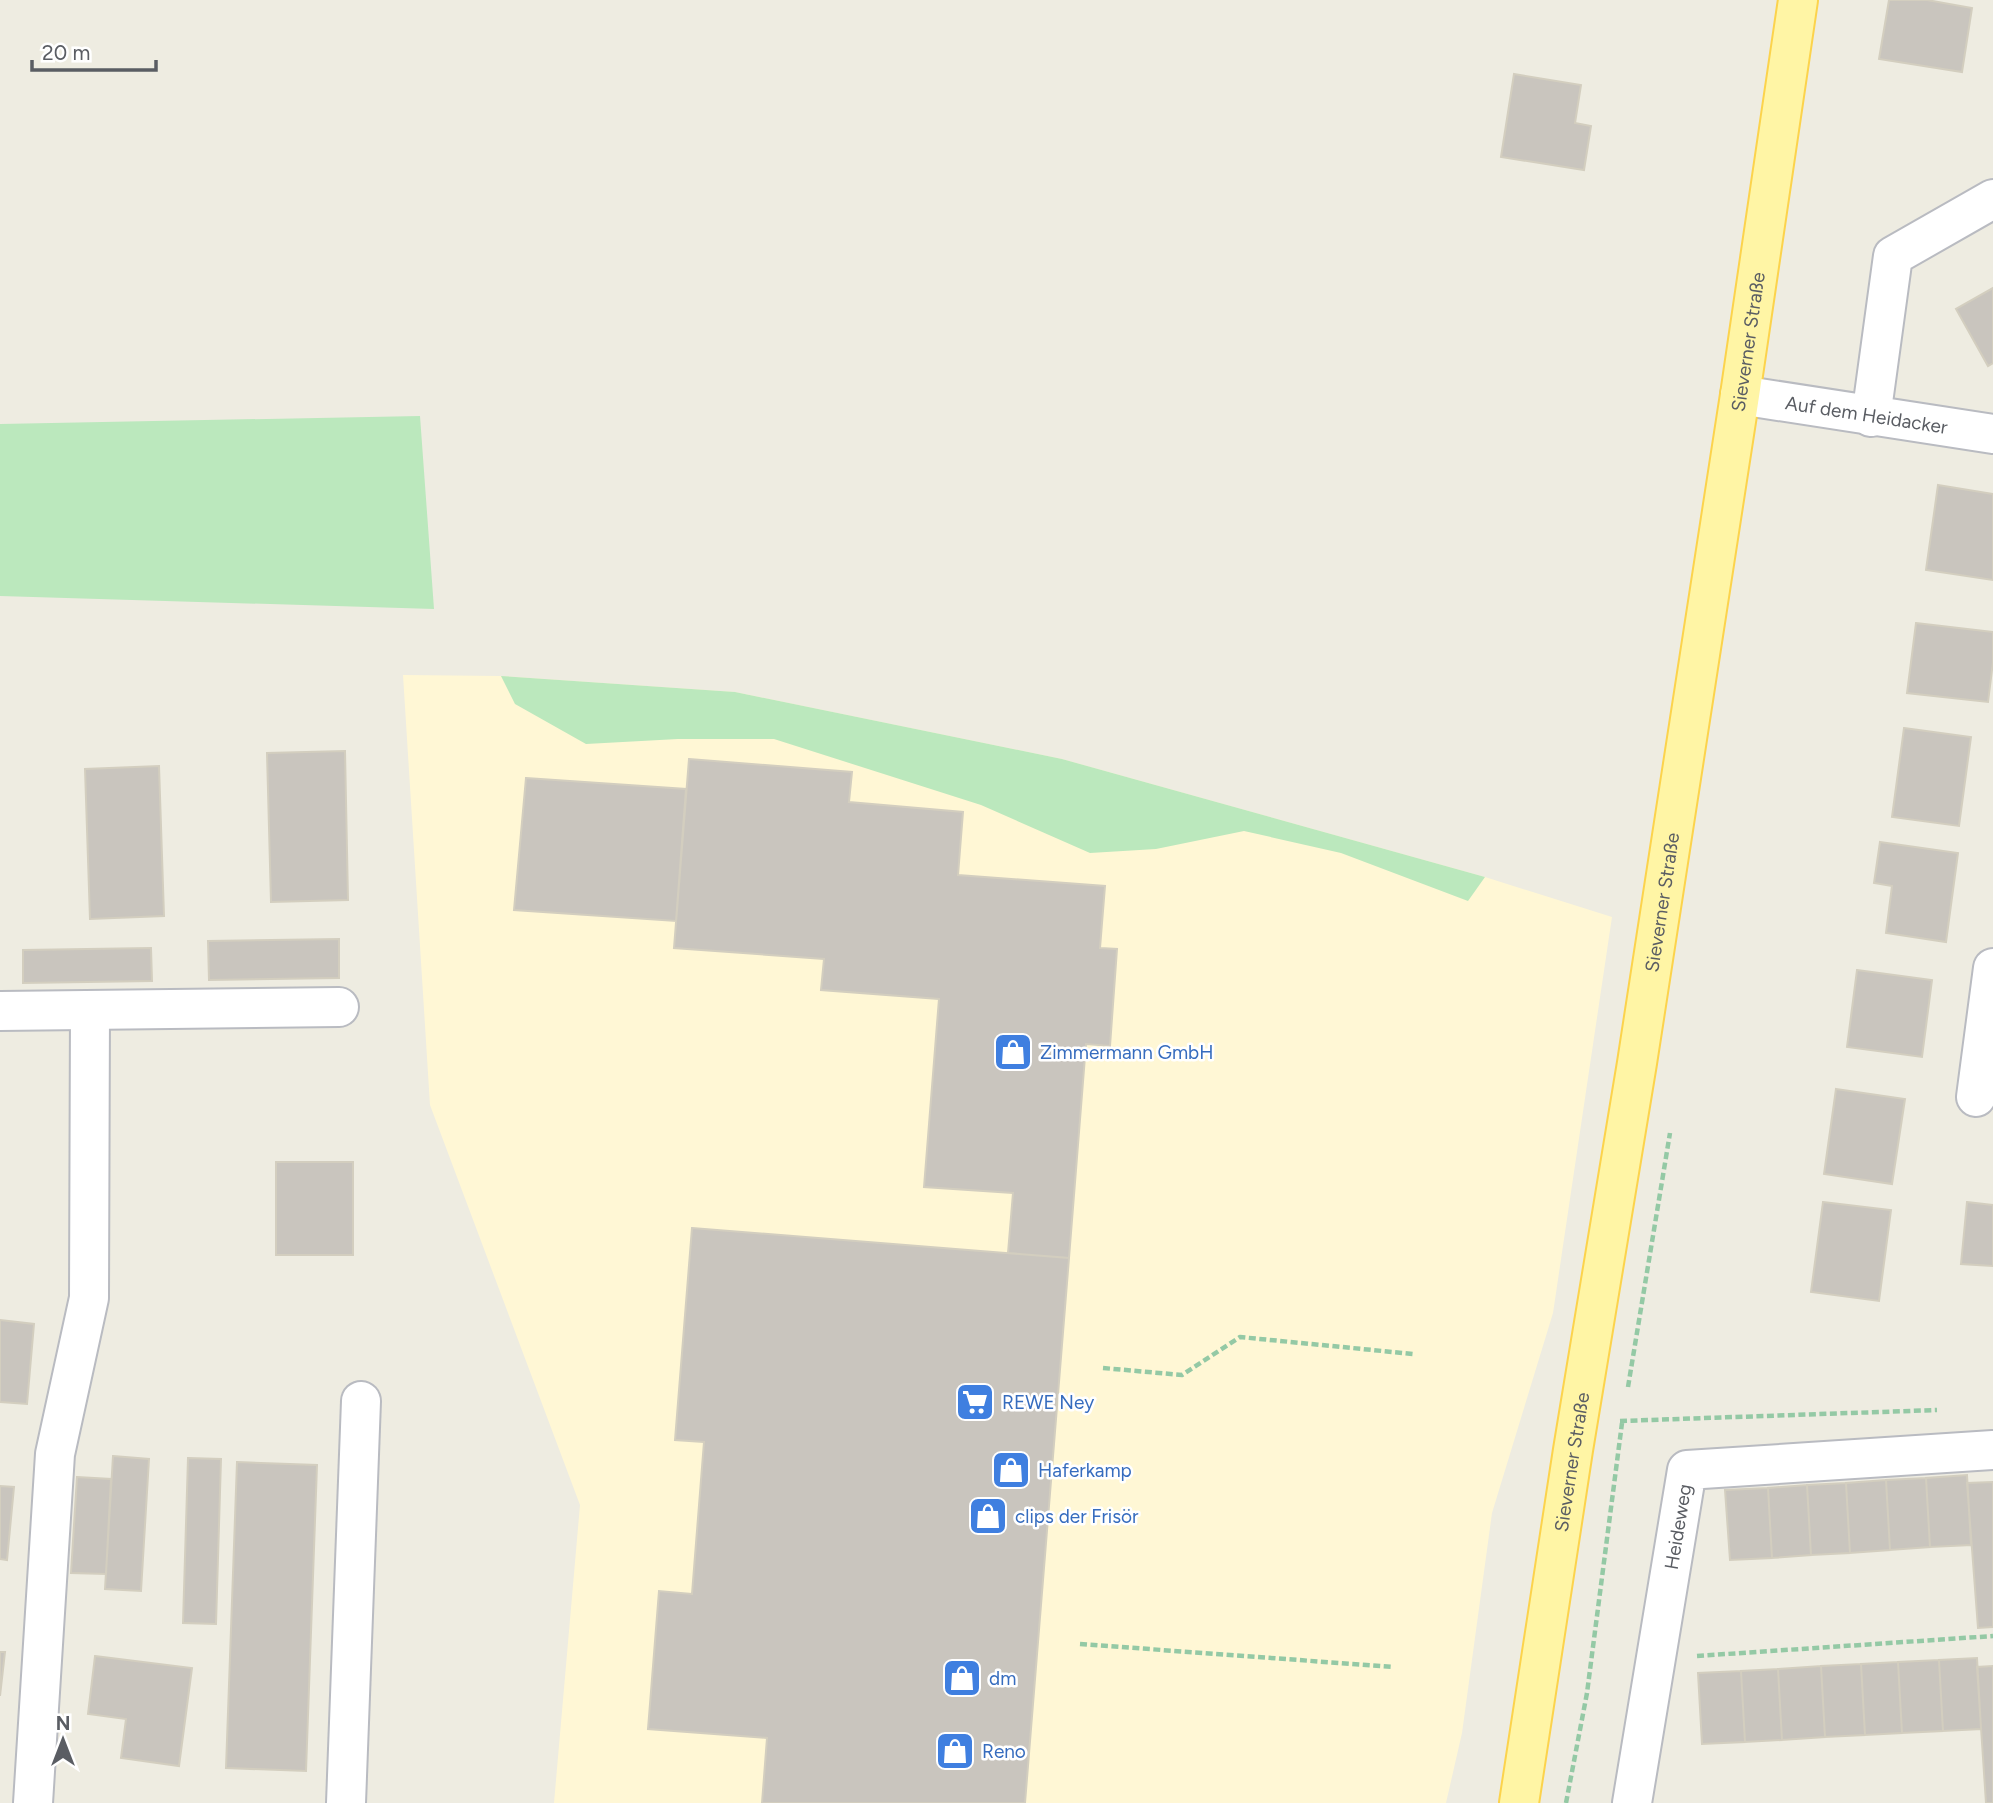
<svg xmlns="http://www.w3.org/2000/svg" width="1993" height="1803" font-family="Figtree,sans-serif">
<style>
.commercial{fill:#fff7d5}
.green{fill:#bbe8bd}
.building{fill:#c9c5be;stroke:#d3cebf;stroke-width:2}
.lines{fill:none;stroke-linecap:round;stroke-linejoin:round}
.minor-casing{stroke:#b9bbc1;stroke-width:42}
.major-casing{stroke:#fcd34c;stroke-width:42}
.path{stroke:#94c9a5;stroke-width:4.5;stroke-dasharray:7 3.5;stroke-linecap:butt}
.minor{stroke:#fff;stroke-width:38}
.major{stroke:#fff5a5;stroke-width:38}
.labels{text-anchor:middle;stroke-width:5;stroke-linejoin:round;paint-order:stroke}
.street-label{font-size:19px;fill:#5a5d63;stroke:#fff}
.shop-label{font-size:19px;fill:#366cbe;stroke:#fff;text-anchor:start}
</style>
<rect width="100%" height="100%" fill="#eeece1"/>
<path class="commercial" d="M403,675L501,676L735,692L1062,759L1485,877L1612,917L1553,1313L1492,1513L1462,1733L1446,1803H554L580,1505L430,1105Z"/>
<path class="green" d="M420,416L434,609L0,596V424Z
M501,676L735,692L1062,759L1485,877L1468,901L1341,853L1244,831L1156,849L1090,853L981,805L774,739H678L586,744L515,704Z"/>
<path class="building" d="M1889,0H1927L1972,8L1962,72L1879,59Z
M1514,74L1581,85L1575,123L1591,126L1584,170L1501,157Z
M1993,288V363L1988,366L1956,309Z
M1938,485L1993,494V580L1926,570Z
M1916,623L1993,632V662L1988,702L1907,693Z
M1904,728L1971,737L1959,826L1892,817Z
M345,751L348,900L271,902L267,753Z
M689,759L852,772L849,802L963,812L958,875L1105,886L1100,948L1117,949L1110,1046L1086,1044L1069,1258L1008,1253L1013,1193L924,1187L939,999L821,990L824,959L674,948Z
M159,766L164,916L90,919L85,769Z
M526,778L686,789L676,921L514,910Z
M1880,842L1958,853L1946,942L1886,933L1892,886L1874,883Z
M339,939V978L209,980L208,941Z
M151,948L152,981L23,983V950Z
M1857,970L1932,980L1922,1057L1847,1047Z
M1836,1089L1905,1099L1892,1184L1824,1174Z
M276,1162H353V1255H276Z
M1823,1202L1891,1210L1879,1301L1811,1292Z
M1967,1202L1993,1205V1266L1961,1264Z
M692,1228L1069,1258L1025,1803H762L767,1738L648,1729L659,1591L692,1594L704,1442L675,1440Z
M0,1320L34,1324L27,1404L0,1402Z
M113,1456L149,1459L141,1591L105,1589Z
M188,1458L221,1459L216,1624L183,1623Z
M237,1462L317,1465L306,1771L226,1768Z
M1967,1475L1971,1545L1930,1547L1926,1478Z
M77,1477L111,1479L106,1574L71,1573Z
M1926,1478L1930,1547L1890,1550L1886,1480Z
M1886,1480L1890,1550L1850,1553L1846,1483Z
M1993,1482V1627L1978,1628L1967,1483Z
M1846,1483L1850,1553L1811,1555L1807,1485Z
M1807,1485L1811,1555L1772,1558L1768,1488Z
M0,1486L14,1487L7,1560L0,1559Z
M1768,1488L1772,1558L1730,1560L1725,1490Z
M0,1652H5L0,1696Z
M95,1656L192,1668L179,1766L121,1758L126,1719L88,1714Z
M1977,1658L1981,1729L1943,1731L1939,1660Z
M1939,1660L1943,1731L1902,1733L1898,1662Z
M1898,1662L1902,1733L1865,1735L1861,1664Z
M1861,1664L1865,1735L1825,1737L1821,1666Z
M1821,1666L1825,1737L1782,1740L1778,1669Z
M1993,1666V1803H1986L1977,1667Z
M1778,1669L1782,1740L1745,1742L1741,1671Z
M1741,1671L1745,1742L1702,1744L1698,1673Z"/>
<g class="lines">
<defs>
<g id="minor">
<path id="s1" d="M1740,395L1993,434"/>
<path d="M1871,417L1893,256L1993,199"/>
<path d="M0,1011L339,1007"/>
<path d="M1976,1097L1993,968"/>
<path d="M33,1803L55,1454L89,1298L90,1010"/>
<path d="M346,1803L361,1401"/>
<path id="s2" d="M1632,1803L1687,1470L1993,1450"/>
</g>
<g id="major">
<path id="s3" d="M1519,1803L1573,1450L1637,1063L1740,395L1798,0"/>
</g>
</defs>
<use href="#minor" class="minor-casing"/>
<use href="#major" class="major-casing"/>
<path class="path" d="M1103,1368L1182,1375L1240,1337L1413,1354
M1628,1387L1670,1133
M1620,1421L1937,1410
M1080,1644L1394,1667
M1697,1656L1993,1636
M1566,1803L1587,1693L1622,1423"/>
<use href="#minor" class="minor"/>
<use href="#major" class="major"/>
</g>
<defs>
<symbol id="shop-square" viewBox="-11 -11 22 22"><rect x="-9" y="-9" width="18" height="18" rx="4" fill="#3f7fe0" stroke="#fff"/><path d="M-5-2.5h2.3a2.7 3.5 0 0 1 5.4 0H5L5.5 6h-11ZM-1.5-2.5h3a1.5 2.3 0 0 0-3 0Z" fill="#fff"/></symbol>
<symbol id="supermarket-square" viewBox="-11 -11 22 22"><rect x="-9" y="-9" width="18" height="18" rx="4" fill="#3f7fe0" stroke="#fff"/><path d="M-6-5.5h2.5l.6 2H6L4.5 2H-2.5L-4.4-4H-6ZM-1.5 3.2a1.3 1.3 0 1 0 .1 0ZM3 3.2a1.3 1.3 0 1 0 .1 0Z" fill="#fff"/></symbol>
</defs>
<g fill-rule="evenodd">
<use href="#shop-square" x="991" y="1030" width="44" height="44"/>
<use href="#supermarket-square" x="953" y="1380" width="44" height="44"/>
<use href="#shop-square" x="989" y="1448" width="44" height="44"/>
<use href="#shop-square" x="966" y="1494" width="44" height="44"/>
<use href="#shop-square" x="940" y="1656" width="44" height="44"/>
<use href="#shop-square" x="933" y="1729" width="44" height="44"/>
</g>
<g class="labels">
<g class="street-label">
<text dy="7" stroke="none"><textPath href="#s3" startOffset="1479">Sieverner Straße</textPath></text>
<text dy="7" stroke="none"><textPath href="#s1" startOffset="128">Auf dem Heidacker</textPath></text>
<text dy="7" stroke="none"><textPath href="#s3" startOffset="912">Sieverner Straße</textPath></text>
<text dy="7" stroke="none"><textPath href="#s3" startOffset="345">Sieverner Straße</textPath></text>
<text dy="7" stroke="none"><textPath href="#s2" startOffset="280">Heideweg</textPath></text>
</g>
<g class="shop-label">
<text x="1040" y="1059">Zimmermann GmbH</text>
<text x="1002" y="1409">REWE Ney</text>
<text x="1038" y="1477">Haferkamp</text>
<text x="1015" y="1523">clips der Frisör</text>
<text x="989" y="1685">dm</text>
<text x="982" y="1758">Reno</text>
</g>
</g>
<g transform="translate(63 1740)" stroke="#ffffff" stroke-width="5" paint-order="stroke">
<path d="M0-5L12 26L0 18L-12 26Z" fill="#5a5d63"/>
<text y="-10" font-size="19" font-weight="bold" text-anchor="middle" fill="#5a5d63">N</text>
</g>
<path d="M32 60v10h124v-10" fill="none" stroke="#5a5d63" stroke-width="3.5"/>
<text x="42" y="60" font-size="21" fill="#5a5d63" stroke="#ffffff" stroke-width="5" paint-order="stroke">20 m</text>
</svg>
